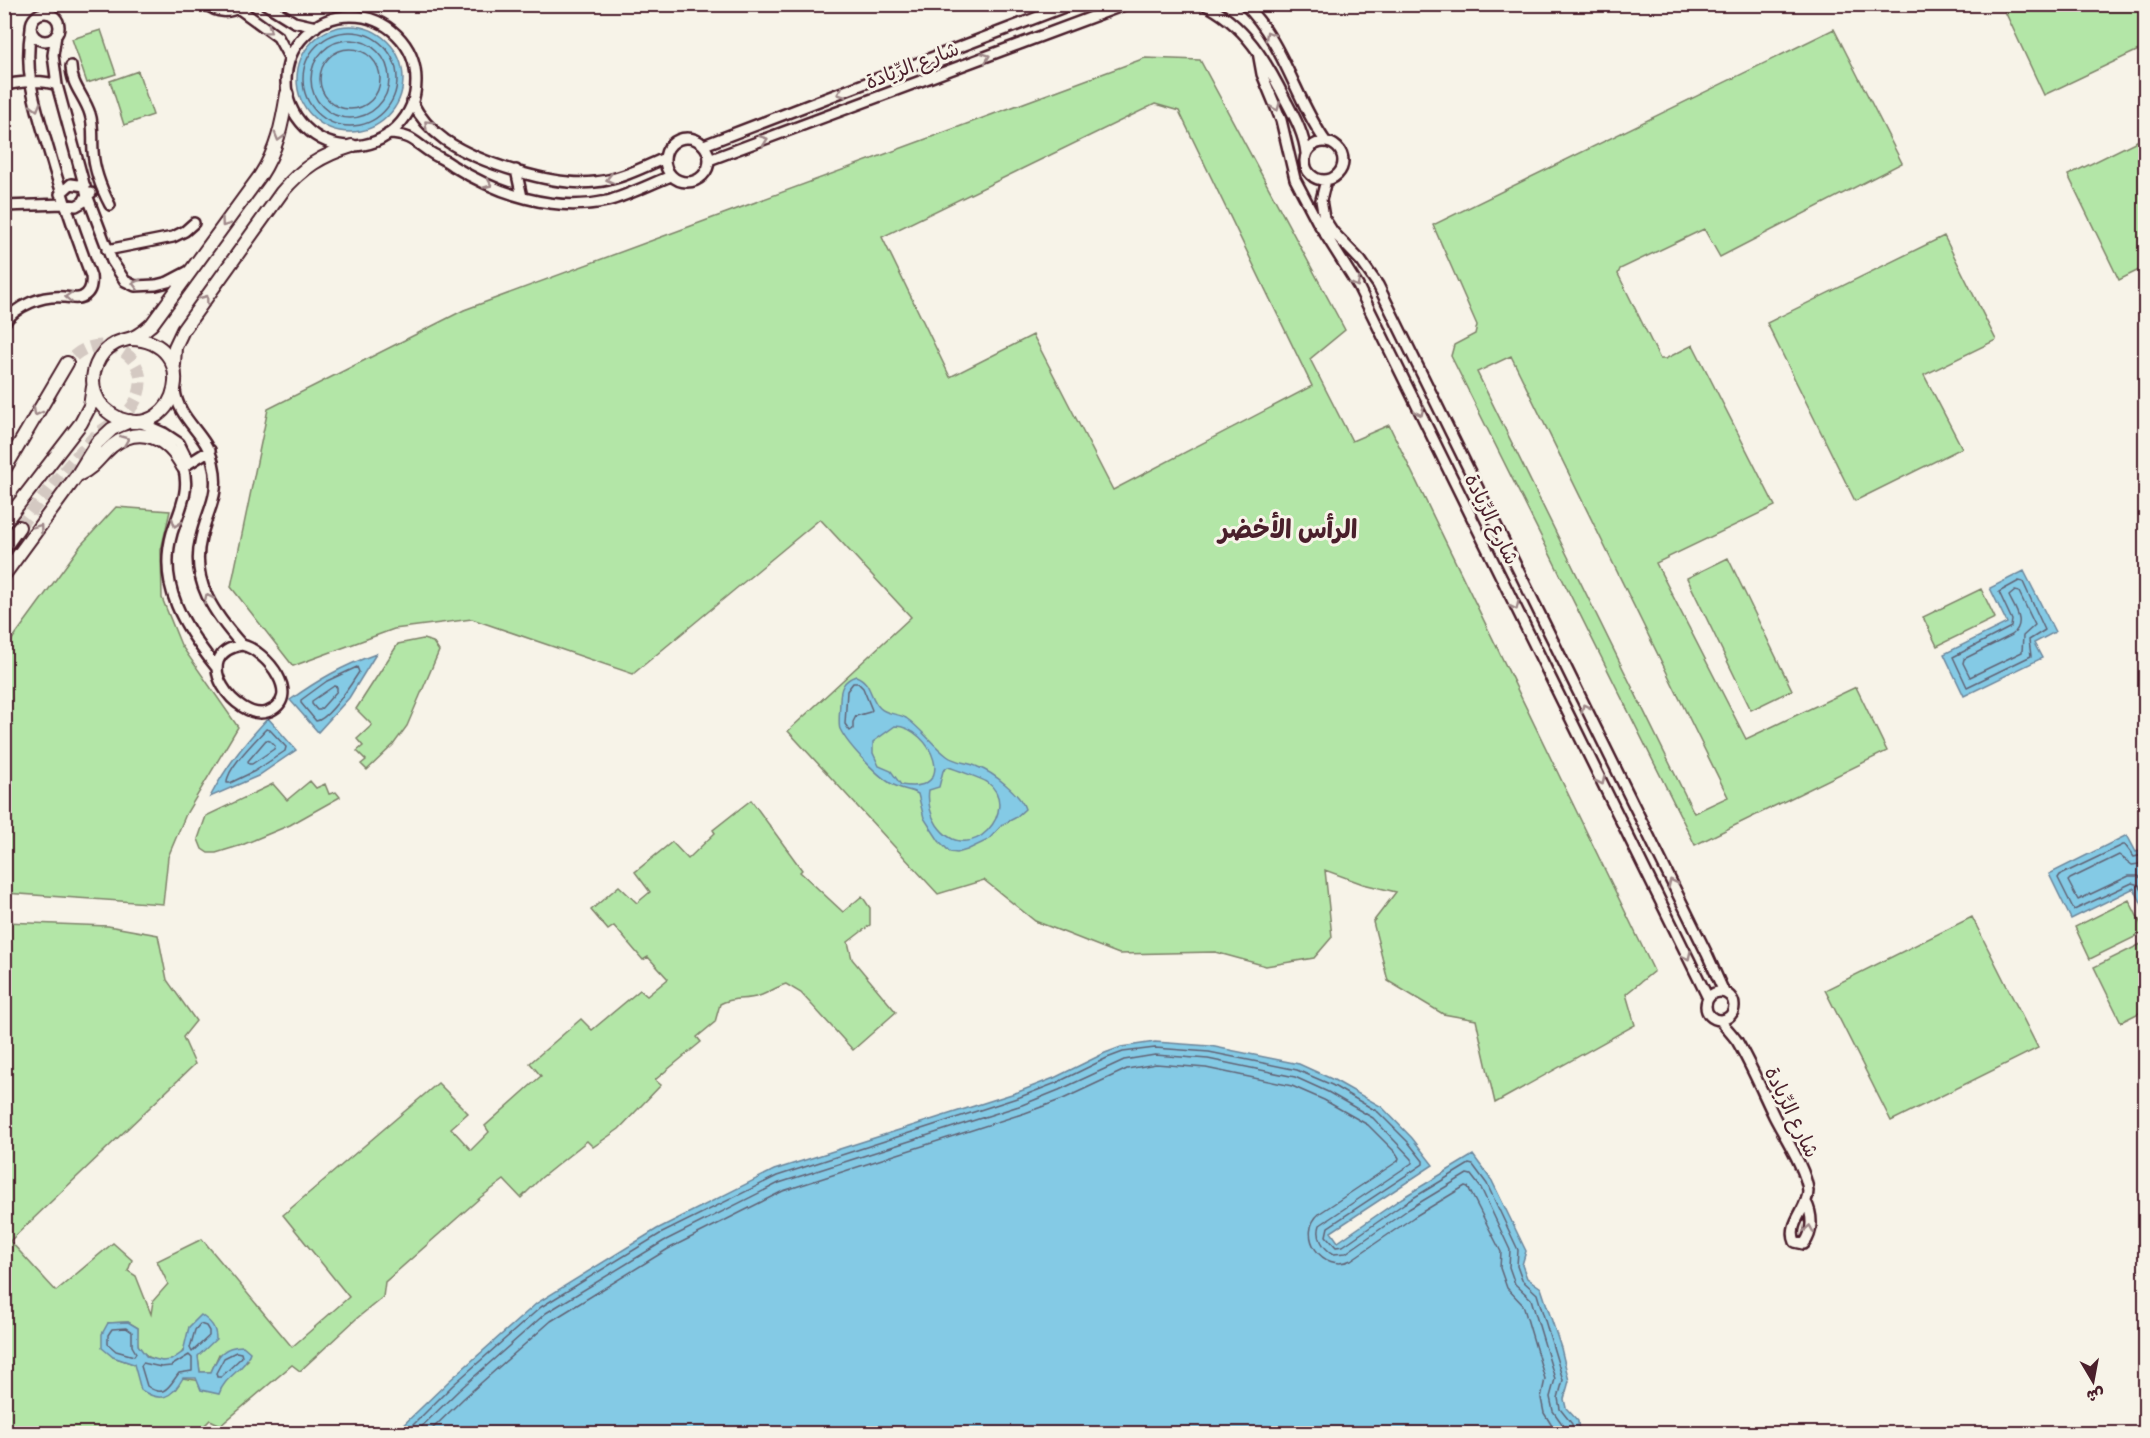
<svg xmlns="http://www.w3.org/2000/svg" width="2150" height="1438" font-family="'Gochi Hand','Playpen Sans Arabic',sans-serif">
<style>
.green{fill:#b3e6a7;stroke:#7e8269;stroke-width:1.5;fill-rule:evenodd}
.water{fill:#84cae5;stroke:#6d869b;stroke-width:1.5;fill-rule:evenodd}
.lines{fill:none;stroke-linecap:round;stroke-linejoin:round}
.shore{stroke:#616375;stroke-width:1.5}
.tertiary-tunnel{stroke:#d4c9c2;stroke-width:12;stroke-dasharray:12 6;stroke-linecap:butt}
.minor-casing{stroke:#4a1f2b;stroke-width:14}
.tertiary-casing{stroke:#4a1f2b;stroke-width:16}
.minor{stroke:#f7f3e8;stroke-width:9}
.tertiary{stroke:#f7f3e8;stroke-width:12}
.oneway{stroke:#a0898a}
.labels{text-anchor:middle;stroke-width:6;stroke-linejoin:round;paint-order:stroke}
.street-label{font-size:20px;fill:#4a1f2b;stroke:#f7f3e8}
.district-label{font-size:26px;font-weight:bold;fill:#4a1f2b;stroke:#f7f3e8}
</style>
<rect width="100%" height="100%" fill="#f7f3e8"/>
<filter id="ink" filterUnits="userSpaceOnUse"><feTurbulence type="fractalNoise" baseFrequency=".0167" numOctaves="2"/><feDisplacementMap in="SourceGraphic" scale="12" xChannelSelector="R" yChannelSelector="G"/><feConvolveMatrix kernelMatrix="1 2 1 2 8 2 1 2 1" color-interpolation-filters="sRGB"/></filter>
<g filter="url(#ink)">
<path class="green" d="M2002,5H2145V47L2044,95Z
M1834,29L1902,163L1720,257L1704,229L1620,269L1618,274L1660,359H1665L1693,345L1775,506L1656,563L1746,739L1856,687L1887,751L1695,845L1451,356L1454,345L1475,334L1477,325L1433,225ZM1511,356L1728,797L1694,813L1477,372Z
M101,30L116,74L87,83L72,39Z
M1145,58L1200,60L1345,330L1310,359L1352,441L1389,425L1654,971L1626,994L1635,1025L1495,1103L1476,1020L1443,1014L1388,981L1373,922L1396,892L1363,884L1325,870L1332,937L1314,958L1266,966L1215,952L1119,954L1035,921L984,880L938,894L788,731L911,617L820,519L633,674L472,619L394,629L293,666L231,587L268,409L464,310ZM1155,104L1179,111L1312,386L1113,490L1033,335L950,377L882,237Z
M138,71L153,115L124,125L110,81Z
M2145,137V267L2119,280L2068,175Z
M1944,236L1996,340L1924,375L1962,448L1855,501L1767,323Z
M116,507L170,511L161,550L162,598L181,645L238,727L186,814L168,857L163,904L5,893V649L81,545Z
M1728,558L1792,690L1751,710L1687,578Z
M1981,589L1995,618L1937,646L1923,617Z
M423,639L433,642L439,651L407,726L393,745L367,770L361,764L366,760L357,751L363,746L357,739L372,725L356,709L398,644Z
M310,781L316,788L325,784L329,794L336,792L340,797L290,825L242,845L216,853H208L202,849L198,839L206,816L273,784L287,800Z
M751,800L802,870L800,872L843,912L862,896L870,908V925L848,942L852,959L896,1012L853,1050L801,993L786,984C776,987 768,993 759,996C745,1001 734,996 720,1004L715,1022L697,1037L701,1042L655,1080L661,1085L619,1129L593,1147L587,1141L541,1178L521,1198L504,1180L481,1197L385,1282L383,1297L356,1319L300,1371L292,1365L221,1425L210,1420L196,1434H5V922L108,926L158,935L167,980L196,1021L183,1037L195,1064L10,1241L56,1291L113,1243L132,1260L128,1271L136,1276L151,1314L153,1301L168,1284L157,1261L202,1239L292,1347L349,1297L283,1215L438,1083L468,1113L451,1128L471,1150L489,1132L485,1126L541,1076L530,1063L581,1019L592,1030L640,990L647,996L668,979L648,957L643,960L614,926L608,930L591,910L619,886L637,903L650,892L635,872L672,842L688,859L715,833L713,830ZM128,1322L138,1328C138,1334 136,1342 139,1347C148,1362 173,1368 183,1351C187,1345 188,1334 189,1327L198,1357L200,1372H211L219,1354L248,1360L222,1384L182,1378L175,1390L163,1397L138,1373L134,1364L113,1357L108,1323Z
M2129,900L2145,932L2090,959L2075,927Z
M1972,917L2038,1048L1891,1121L1825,990Z
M2145,942V1010L2121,1022L2094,967Z"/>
<path class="water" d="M297 79a53 53 0 1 1 106 0a53 53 0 1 1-106 0Z
M2024,571L2055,632L2034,643L2042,658L1964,696L1944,654L2007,623L1990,588Z
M376,654L349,698L318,732L290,700C318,680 342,666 376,654Z
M856,676C872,682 869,698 880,708C887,715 898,713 906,718C921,728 932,745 947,756C956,763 968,762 978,767C992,772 1021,794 1025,809L1015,818L1003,824L988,840L967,850L957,853L950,852L939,841L924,818L918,794C910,789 903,790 896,786C880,780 847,744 840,729C838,725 840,708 840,701C840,689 843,680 856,676ZM895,726C931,727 960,795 901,785L891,771L879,766L873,753V742ZM948,767C955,769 982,779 987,782C1023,808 969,871 937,825C931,816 927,802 929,790L939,787L943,771Z
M268,718L296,750L258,776L210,797C227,765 244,744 268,718Z
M2127,835L2136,852L2145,848V911L2134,888L2071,919L2049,874Z
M1155,1042L1210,1046L1299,1064L1334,1080L1382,1107L1412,1138L1433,1165L1331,1232L1338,1242L1402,1198L1473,1155L1492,1181L1526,1251L1522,1265L1527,1278L1541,1288L1561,1348L1569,1381L1564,1399L1566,1408L1578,1421L1579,1433H395L449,1381L537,1303L657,1229L774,1170L1018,1092L1054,1078L1105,1053L1121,1047Z
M201,1315C211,1322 216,1327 216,1339L198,1356L200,1372H211C218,1356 222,1346 243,1346L250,1352C245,1371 225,1375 219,1394L201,1390L196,1378H183C172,1398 161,1403 141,1390L134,1364L113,1357L102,1348V1334L108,1323L128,1322L138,1328V1345L147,1357L162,1361L171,1360L183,1352L189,1327Z"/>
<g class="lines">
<path class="shore" d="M303 79a47 47 0 1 1 94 0a47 47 0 1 1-94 0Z
M311 79a39 39 0 1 1 78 0a39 39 0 1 1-78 0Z
M320 79a30 30 0 1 1 60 0a30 30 0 1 1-60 0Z
M2019,581L2023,582L2045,630L2029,640L2031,656L1967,687L1953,657L2011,627L2012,620L1999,592Z
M2015,591L2019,592L2035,625L2023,636L2022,652L1970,677L1963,663L1964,659L2012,635C2027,623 2015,609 2009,596Z
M357,667L359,672C352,683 328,720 316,721L301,703V700L327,681Z
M853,683H858L863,688L872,710L870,712L856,716L853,722V729L850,731L845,724L847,691Z
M334,686L337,687V691L320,710H317L312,704V701Z
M266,729L270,730L286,747L285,751L255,771L230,783H227C226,769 256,740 266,729Z
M266,740L270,741L275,746L274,749L252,764H249L248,761Z
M2146,854L2134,857L2125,845H2123L2060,875L2058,878L2074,910L2132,883L2139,885L2146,898
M2146,863L2132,865L2119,855L2070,879L2068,881L2078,900L2129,876H2138L2146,881
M200,1324L206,1326L209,1331V1336L192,1352L190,1348L195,1330Z
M126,1328L132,1332V1346L136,1353L134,1356L116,1351L108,1344V1335L112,1329Z
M236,1352L241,1353L242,1357L221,1377H217L216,1373L224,1358Z
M189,1355L192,1358V1371L179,1373C169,1386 165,1399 147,1386L141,1366L143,1363L161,1367L171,1366Z
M404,1434L453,1385L541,1307L660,1234L777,1176L1020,1097L1056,1083L1107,1058L1123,1052L1155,1048L1209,1052L1297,1070L1332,1085L1378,1112L1408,1142L1423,1161V1164L1328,1227L1326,1236L1336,1247L1343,1246L1405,1203L1469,1164L1473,1165L1487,1184L1518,1250L1517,1266L1522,1280L1537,1294L1563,1380L1558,1398L1560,1409L1572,1424L1573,1434
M414,1434L458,1391L546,1313L664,1241L779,1183L1022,1105L1059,1090L1124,1060L1155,1055L1208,1059L1295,1077L1328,1092L1373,1118L1412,1159V1163L1320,1225C1316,1237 1323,1248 1333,1254L1346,1253L1409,1209L1467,1174L1471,1175L1481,1188L1510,1250L1509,1267L1515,1284L1531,1299L1555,1379L1550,1397L1553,1411L1565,1428L1566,1434
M427,1434L464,1398L551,1321L668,1249L783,1191L1025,1113L1063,1099L1127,1069L1156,1064L1206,1068L1292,1086L1324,1100L1368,1125L1396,1153L1399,1158L1398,1161L1320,1213C1295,1234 1323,1274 1351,1260L1414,1217L1465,1186L1468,1187L1501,1252L1500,1268L1507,1288L1523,1305L1545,1379L1541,1398L1544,1413L1557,1434"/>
<path class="tertiary-tunnel" d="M19,527C43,498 66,466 92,439C105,425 128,418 136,400C157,358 100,323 67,363"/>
<defs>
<path id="minor" d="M206,4C217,13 229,14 240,6
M265,4L294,22L316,27
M1203,4C1244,23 1267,62 1286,101C1295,118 1304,134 1306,153
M1244,4C1284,42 1295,99 1326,142
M238,8L278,37L290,59
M31 27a14 14 0 1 1 28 0a14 14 0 1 1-28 0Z
M286 81a65 65 0 1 1 130 0a65 65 0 1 1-130 0Z
M56,35L53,55L57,85L87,195L112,261L125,281L135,286L156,285L168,282L189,271
M1258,52L1262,74L1281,120L1295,179L1317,221L1358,286L1708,998
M71,66C71,85 85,97 90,114C94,126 92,138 93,151C94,170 101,188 110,205
M4,85C23,82 39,79 57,85
M412,102C420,118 431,130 445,140C479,163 554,187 595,182C619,180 642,168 665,158
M388,134C414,135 414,143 433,154C440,158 447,161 453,166C498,194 553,213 607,201C629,195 650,184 671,176
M665 160a22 22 0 1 1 44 0a22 22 0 1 1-44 0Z
M1305 161a19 19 0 1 1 38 0a19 19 0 1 1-38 0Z
M704,145L1072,4
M709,160L1127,4
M516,170L522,197
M1326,180L1321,200L1324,218L1333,232L1361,261L1378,285L1707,954L1724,992
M60,194L71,184L85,186
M4,206L64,204L76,206L83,202L87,195L91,193
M107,250L173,237L185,231L194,223
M4,323C17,305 42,295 64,297C70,297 76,300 82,297C91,293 92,284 91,276C74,231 59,187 46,141C34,101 24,71 31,29
M175,390C178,420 207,434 213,462C221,495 208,508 201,538C190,581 215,615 242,645
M137,421L164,433L179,443L189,463
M210,450L183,467C191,490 179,511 172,533C157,586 185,628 216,667
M242,645C266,650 305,699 267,712C238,722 186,655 242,645Z
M1706 1006a14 14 0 1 1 28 0a14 14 0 1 1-28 0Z
M1720,1020C1725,1027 1732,1034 1737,1041C1751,1065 1762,1091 1774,1116C1783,1134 1807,1171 1808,1191C1808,1209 1787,1223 1795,1242L1804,1244C1813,1233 1813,1215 1806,1202"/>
<path id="tertiary" d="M131,339C202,341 179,440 120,419C109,414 99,405 95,393C89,374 98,352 116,343C122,340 128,340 134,337C141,334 146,329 152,324L260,176C277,150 282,125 287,94
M174,365L175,347L183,330L282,192C302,168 322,155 352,146
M4,470L67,363
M80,474C94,468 100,456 112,446C140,424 168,438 183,467
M4,523L81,423L90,406L93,387
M4,548L19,527
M4,575L78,474L97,443L112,429L130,421"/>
</defs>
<use href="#minor" class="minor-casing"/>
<use href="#tertiary" class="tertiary-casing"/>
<use href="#minor" class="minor"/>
<use href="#tertiary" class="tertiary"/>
</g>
<defs><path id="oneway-chevron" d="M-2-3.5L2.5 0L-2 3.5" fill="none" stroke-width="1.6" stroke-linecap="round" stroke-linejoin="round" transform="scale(1.5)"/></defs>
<g class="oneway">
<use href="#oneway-chevron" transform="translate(268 30) rotate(37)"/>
<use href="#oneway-chevron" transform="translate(1269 35) rotate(-120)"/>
<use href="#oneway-chevron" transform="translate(986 57) rotate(-21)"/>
<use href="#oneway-chevron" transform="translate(841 93) rotate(159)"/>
<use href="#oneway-chevron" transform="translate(36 107) rotate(74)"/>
<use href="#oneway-chevron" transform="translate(1276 107) rotate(67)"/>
<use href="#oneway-chevron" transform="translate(428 124) rotate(-135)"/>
<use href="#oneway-chevron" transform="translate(279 137) rotate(106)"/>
<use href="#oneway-chevron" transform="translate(764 140) rotate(-21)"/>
<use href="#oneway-chevron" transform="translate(610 179) rotate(166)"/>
<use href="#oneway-chevron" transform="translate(488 184) rotate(24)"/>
<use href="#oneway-chevron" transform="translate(225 223) rotate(126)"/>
<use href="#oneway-chevron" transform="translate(1356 283) rotate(62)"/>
<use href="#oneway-chevron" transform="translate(136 284) rotate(-166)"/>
<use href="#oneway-chevron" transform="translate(69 297) rotate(-178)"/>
<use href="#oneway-chevron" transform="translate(205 299) rotate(-53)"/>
<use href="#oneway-chevron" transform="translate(37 412) rotate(119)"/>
<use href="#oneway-chevron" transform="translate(1420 412) rotate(64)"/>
<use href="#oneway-chevron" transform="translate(125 440) rotate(-22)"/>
<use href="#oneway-chevron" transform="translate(176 523) rotate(110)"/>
<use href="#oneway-chevron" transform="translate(39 528) rotate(-54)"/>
<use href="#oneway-chevron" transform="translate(208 598) rotate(-115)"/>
<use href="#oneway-chevron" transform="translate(1515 606) rotate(64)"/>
<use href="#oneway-chevron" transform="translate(1585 708) rotate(-116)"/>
<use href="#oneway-chevron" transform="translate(1601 781) rotate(64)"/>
<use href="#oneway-chevron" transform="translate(1672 883) rotate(-116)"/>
<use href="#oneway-chevron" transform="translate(1687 956) rotate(64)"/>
<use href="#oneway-chevron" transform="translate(1809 1229) rotate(-80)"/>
</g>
</g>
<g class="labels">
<g class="street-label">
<text transform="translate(912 65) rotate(-21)" y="7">شارع الرِّيادة</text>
<text transform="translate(1492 519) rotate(64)" y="7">شارع الرِّيادة</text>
<text transform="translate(1792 1112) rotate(64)" y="7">شارع الرِّيادة</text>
</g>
<g class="district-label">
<text x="1288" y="538">الرأس الأخضر</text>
</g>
</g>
<rect width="2150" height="1438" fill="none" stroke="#f7f3e8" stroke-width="24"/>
<rect x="12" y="12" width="2126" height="1414" fill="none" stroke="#4a1f2b" stroke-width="2" filter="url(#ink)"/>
<g transform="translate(2093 1381) rotate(170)" stroke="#f7f3e8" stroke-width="4.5" paint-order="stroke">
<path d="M0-4.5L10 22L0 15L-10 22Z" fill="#4a1f2b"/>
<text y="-9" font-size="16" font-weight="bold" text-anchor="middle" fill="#4a1f2b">ش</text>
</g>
</svg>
